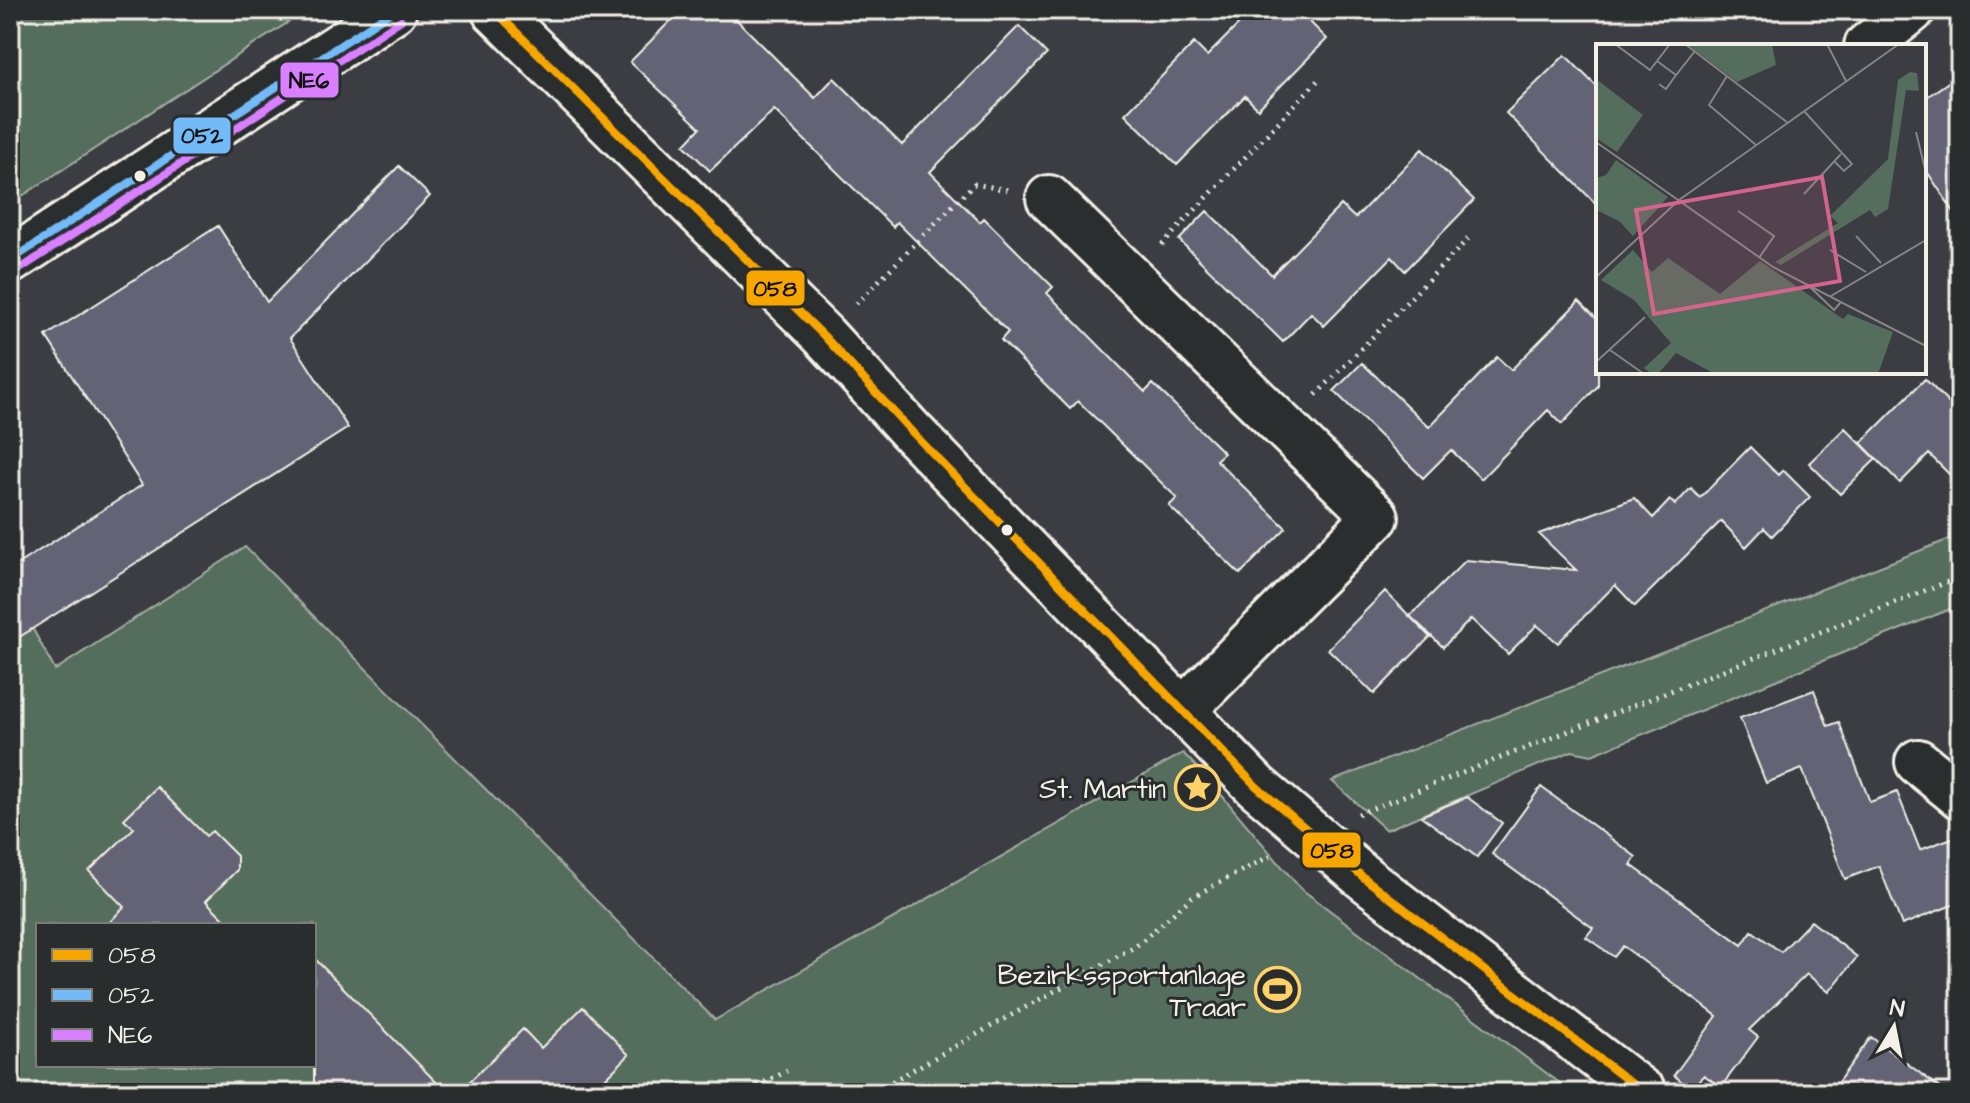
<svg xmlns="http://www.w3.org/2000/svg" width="1970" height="1103" font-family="'Architects Daughter',sans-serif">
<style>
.green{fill:#546d5c;stroke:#a4afa2;stroke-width:2;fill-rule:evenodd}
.building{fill:#646375;stroke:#f4f1e8;stroke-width:2}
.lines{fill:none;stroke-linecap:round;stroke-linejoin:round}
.minor-casing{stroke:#f4f1e8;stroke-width:50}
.major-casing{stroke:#f4f1e8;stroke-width:50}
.path{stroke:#f4f1e8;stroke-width:5;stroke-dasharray:2 6;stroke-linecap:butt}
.minor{stroke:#2a2d2e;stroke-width:44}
.major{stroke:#2a2d2e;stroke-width:44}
.bus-1-casing{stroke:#2a2d2e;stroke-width:14}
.bus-2-casing{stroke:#2a2d2e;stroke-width:14}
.bus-3-casing{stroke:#2a2d2e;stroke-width:14}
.bus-1{stroke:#f7a600;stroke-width:8}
.bus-2{stroke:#73baf8;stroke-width:8}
.bus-3{stroke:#d880ff;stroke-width:8}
.bus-dot{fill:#f4f1e8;stroke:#2a2d2e;stroke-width:3}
.labels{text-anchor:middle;stroke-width:6;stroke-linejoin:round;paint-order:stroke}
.poi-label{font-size:28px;fill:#f4f1e8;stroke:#2a2d2e;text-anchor:end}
.inset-road{fill:none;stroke:#858585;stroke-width:2}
.view{fill:#d4648c;fill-opacity:0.15;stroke:#d4648c;stroke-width:4}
.inset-edge{fill:none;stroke:#f4f1e8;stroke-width:4}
.line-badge{stroke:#2a2d2e;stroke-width:3}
.pale-badge-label{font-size:22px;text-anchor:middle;font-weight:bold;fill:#111}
</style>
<rect width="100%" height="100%" fill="#3b3d43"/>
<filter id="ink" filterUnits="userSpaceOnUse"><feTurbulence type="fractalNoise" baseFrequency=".0125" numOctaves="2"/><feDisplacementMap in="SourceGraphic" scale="16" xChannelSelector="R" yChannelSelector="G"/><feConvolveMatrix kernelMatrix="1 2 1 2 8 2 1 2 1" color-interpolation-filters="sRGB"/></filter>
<g filter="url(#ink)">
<path class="green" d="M10,10H307L10,204Z
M1960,535V605L1592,755L1572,751L1386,830L1332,781Z
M245,547L715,1020L1183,753L1208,779L1300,888L1573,1093H10V587L55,670ZM38,925H314V1065H38Z"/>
<path class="building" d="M681,10H727L815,98L834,78L902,145L1019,26L1047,54L930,172L980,222L984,218L1053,287L1047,293L1145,392L1153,384L1224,453L1216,460L1286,528L1240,574L1169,506L1177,498L1078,401L1070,409L1001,340L1008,332L897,222L893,227L774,110L710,171L684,145L700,128L630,62Z
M1253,10H1298L1327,39L1258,109L1245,96L1177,165L1125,114L1194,43L1207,56Z
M1565,55L1598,88V206L1506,113Z
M1960,74V221L1924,167V99Z
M1422,149L1474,200L1405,271L1392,257L1324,326L1311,313L1283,342L1179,240L1207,211L1272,275L1341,205L1355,218Z
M399,166L430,196L290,338L348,428L10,643V569L142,485L46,336L218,226L267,302Z
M1579,301L1598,320V386L1562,424L1548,410L1481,479L1451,450L1423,478L1334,391L1362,363L1429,427L1497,357L1511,370Z
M1925,379L1960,415V485L1929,454L1900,483L1861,443Z
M1845,428L1876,459L1840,494L1809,463Z
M1750,447L1778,475L1783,470L1810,497L1772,536L1764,528L1746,547L1721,521L1635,606L1615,585L1558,643L1537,625L1508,654L1471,619L1443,647L1410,616L1466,560L1576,570L1539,534L1634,498L1653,518L1670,500L1675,505L1691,488L1700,498Z
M1385,591L1430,637L1374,694L1328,649Z
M1814,690L1828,726L1839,722L1870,802L1897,792L1920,850L1960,835V902L1902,925L1879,866L1845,879L1802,769L1766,783L1740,718Z
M157,787L206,836L212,831L237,856V870L206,901L230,925H107L124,907L89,871L134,828L124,819Z
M1541,787L1636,857L1631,865L1742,945L1752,931L1781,952L1811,921L1857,957L1829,992L1807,974L1749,1030L1758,1037L1721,1087L1704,1075L1690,1089L1674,1075L1717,1016L1623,946L1614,957L1586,937L1593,928L1492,854Z
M1467,797L1502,823L1477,857L1421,816Z
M314,958L447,1093H314Z
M583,1007L629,1055L591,1093H458L523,1029L541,1048Z
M1871,1037L1947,1093H1830Z"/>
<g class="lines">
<defs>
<path id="minor" d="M494,10L824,336L912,432L1256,786L1363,877L1644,1093
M1867,46L1912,10
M1049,198L1376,517L1182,711
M1918,762L1960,796"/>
<path id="major" d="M10,261L394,10"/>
</defs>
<use href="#minor" class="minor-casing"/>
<use href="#major" class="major-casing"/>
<path class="path" d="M1162,245L1321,77
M856,304L974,184L1008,190
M1316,395L1469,238
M1358,814L1960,577
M743,1093L787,1071
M871,1093L1136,946L1192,897L1270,856"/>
<use href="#minor" class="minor"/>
<use href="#major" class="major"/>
<defs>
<path id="bus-1" d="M494,10L824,336L912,432L1256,786L1363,877L1644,1093"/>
<path id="bus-2" d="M10,261L394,10"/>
<path id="bus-3" d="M17,271L401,20"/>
</defs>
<use href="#bus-1" class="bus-1-casing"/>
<use href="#bus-2" class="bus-2-casing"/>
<use href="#bus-3" class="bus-3-casing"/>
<use href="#bus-1" class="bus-1"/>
<use href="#bus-2" class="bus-2"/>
<use href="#bus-3" class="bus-3"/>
</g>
</g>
<defs>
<symbol id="sight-ring" viewBox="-11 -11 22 22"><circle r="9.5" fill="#2a2d2e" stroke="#ffd166" stroke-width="1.5"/><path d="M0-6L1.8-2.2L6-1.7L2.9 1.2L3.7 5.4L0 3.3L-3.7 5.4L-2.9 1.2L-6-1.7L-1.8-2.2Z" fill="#ffd166"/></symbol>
<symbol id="stadium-ring" viewBox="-11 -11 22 22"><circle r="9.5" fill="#2a2d2e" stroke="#ffd166" stroke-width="1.5"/><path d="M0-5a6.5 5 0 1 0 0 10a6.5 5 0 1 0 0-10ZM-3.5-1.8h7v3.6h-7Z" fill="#ffd166"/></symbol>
</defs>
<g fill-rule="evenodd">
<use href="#sight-ring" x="1172" y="762" width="51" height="51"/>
<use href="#stadium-ring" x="1252" y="964" width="51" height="51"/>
</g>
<g class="bus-dot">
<circle cx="140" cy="176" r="7"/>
<circle cx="1007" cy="530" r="7"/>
</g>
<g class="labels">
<g class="poi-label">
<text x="1166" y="798">St. Martin</text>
<text x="1246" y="984">Bezirkssportanlage<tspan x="1246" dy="32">Traar</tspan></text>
</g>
</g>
<g transform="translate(1596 44)">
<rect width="330" height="330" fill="#3b3d43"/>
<path d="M91,0H176L180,21L141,38ZM314,28L321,29L323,47L310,46L292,165L279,173L274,166L185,221L179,218L242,179L234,172L292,115L302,36ZM0,35L47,71L21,108L0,94ZM20,116L72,153L37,192L23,177L0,166V134L10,131ZM37,206L56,228L72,214L124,250L164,217L247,275L252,270L297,288L282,330H119L80,309L62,330H56L48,324L75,299L38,256L5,236Z" fill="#546d5c"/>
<path class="inset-road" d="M19,0L54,26L74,0M89,0L192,79M231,0L250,37M61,17L80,31L99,7M131,32L113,61L160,101M63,40L70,45L80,31M208,67L256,120L248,127L238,117M320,88L330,129M0,98L177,223L330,302M208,150L245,110M142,167L178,192L163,214M260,192L285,219M234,206L270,228M0,233L83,156L303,0M214,243L238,266L245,258M235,252L330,196M14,306L48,330M0,318L49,273"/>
<path class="view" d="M226,133L244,237L58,270L40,166Z"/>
<rect width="330" height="330" class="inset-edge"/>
</g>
<g class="line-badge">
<rect x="279" y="61" width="61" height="38" rx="8" fill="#d880ff"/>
<rect x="172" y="116" width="60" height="39" rx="8" fill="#73baf8"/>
<rect x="745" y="269" width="61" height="38" rx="8" fill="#f7a600"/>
<rect x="1301" y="831" width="61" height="38" rx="8" fill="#f7a600"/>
</g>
<g class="pale-badge-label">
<text x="309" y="88">NE6</text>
<text x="202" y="143">052</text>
<text x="775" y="296">058</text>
<text x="1332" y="858">058</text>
</g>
<rect width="1970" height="1103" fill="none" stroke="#2a2d2e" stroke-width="40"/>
<rect x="20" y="20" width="1930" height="1063" fill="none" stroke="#f4f1e8" stroke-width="3" filter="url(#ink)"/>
<rect x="36" y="923" width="280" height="144" fill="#2a2d2e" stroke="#7b7b78" stroke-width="2"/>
<rect x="52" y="949" width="40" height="12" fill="#f7a600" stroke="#7b7b78" stroke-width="2"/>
<text x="108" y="963" font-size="24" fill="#f4f1e8">058</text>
<rect x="52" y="989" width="40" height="12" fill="#73baf8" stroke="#7b7b78" stroke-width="2"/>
<text x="108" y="1003" font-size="24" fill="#f4f1e8">052</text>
<rect x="52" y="1029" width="40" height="12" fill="#d880ff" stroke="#7b7b78" stroke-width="2"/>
<text x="108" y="1043" font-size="24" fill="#f4f1e8">NE6</text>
<g transform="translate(1894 1027) rotate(10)" stroke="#2a2d2e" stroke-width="6" paint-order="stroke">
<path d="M0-6L14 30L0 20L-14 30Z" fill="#f4f1e8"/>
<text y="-12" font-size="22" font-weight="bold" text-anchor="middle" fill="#f4f1e8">N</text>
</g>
</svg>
